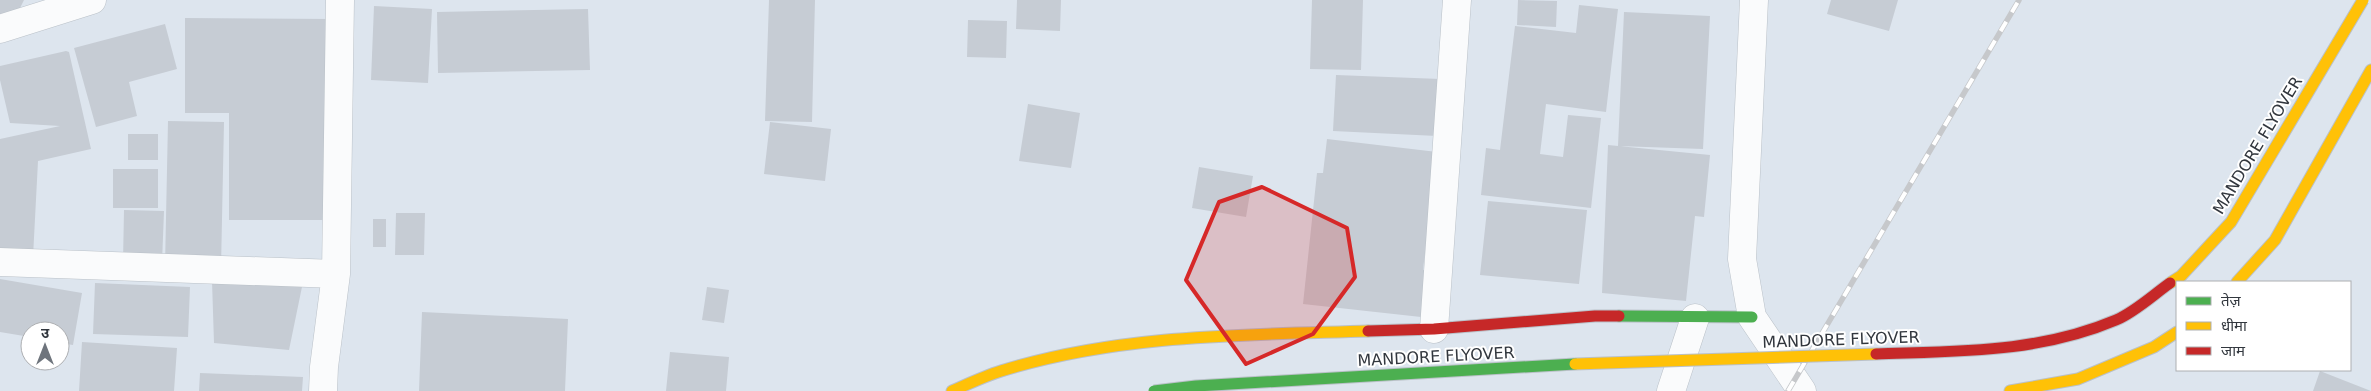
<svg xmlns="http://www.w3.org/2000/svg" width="2371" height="391" font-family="'DejaVu Sans','Noto Sans Devanagari',sans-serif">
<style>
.building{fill:#c6ccd4}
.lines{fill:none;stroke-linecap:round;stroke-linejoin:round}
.street-casing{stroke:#bac1c8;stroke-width:29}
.fast-casing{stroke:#bac1c8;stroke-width:13}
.slow-casing{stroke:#bac1c8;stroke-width:13}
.jam-casing{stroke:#bac1c8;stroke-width:13}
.street{stroke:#fafbfc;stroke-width:28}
.fast{stroke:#4caf50;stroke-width:11}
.slow{stroke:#ffc107;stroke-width:11}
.jam{stroke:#c62828;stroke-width:11}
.rail-casing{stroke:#c6c8cb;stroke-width:5.5}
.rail{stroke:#fff;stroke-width:4;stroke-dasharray:11;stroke-linecap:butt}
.fast-bridge-casing{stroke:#bac1c8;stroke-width:13;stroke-linecap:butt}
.slow-bridge-casing{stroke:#bac1c8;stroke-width:13;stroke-linecap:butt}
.jam-bridge-casing{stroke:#bac1c8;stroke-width:13;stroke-linecap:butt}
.fast-bridge{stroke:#4caf50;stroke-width:11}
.slow-bridge{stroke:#ffc107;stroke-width:11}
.jam-bridge{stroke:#c62828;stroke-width:11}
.marked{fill:#d62828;fill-opacity:0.2;stroke:#d62828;stroke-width:4;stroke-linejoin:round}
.labels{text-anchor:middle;stroke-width:4;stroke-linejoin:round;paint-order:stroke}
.street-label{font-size:16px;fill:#32373e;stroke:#fff}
</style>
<rect width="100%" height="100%" fill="#dde5ee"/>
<path class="building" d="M0,0H24L17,14L0,18Z
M769,0H815L812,122L765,121Z
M1017,0H1061L1060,31L1016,29Z
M1312,0H1363L1361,70L1310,69Z
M1518,0L1557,1L1556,27L1517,25Z
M1831,0H1898L1889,31L1827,14Z
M1579,5L1618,9L1606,112L1546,104L1540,154L1563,157L1568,115L1601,118L1591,208L1481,195L1486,148L1500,150L1515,26L1576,33Z
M374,6L432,9L428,83L371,80Z
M588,9L590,70L438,73L437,12Z
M1624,12L1710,16L1703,149L1618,146Z
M185,18L332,19L324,220H229V113H185Z
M968,20L1007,21L1006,58L967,57Z
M165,24L177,69L129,82L137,116L96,127L74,48Z
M66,51L69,52L91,149L38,161L33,257L0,255V139L60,126L10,123L0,80V66Z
M1336,75L1440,79L1437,136L1333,131Z
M1028,104L1080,113L1071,168L1019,161Z
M168,121L224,122L221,268L165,267Z
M770,122L831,129L825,181L764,174Z
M128,134H158V160H128Z
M1327,139L1437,152L1423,270H1426L1421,317L1303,304L1317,173H1323Z
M1608,145L1710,155L1704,217L1695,216L1686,301L1602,293Z
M1199,167L1253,176L1246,217L1192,208Z
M113,169H158V208H113Z
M1488,201L1587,210L1579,284L1480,275Z
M124,210L164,211L162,263L123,262Z
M396,213H425L424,255H395Z
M373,219H386V247H373Z
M0,279L82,293L73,345L60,343V331H30V337L0,332Z
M212,281L303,282L289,350L214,343Z
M95,283L190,287L188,337L93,334Z
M707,287L729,290L724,323L702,320Z
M422,312L568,319L565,391H419Z
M82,342L177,348L174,391H79Z
M670,352L729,357L726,391H666Z
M2320,371L2371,391H2313Z
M200,373L303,377L302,391H199Z"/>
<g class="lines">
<defs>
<path id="street" d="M1754,0L1742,259L1752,317L1802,391
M0,29L92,0
M0,262L336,274
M1434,329L1457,0
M323,391L324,367L336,274L340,0
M1671,391L1695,318"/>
<path id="fast" d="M1619,316L1752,317"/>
<path id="slow" d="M2237,282L2275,240L2371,70
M952,391C968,384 985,376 1001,371C1120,334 1245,335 1368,331
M2010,391L2078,379L2154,347L2177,332"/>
<path id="jam" d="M1368,331L1434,329L1595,316H1619"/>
</defs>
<use href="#street" class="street-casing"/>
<use href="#fast" class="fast-casing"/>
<use href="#slow" class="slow-casing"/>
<use href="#jam" class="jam-casing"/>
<use href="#street" class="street"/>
<use href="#fast" class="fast"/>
<use href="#slow" class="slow"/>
<use href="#jam" class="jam"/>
<defs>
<path id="rail" d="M1788,391L2019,0"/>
</defs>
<use href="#rail" class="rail-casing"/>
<use href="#rail" class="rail"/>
<defs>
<path id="fast-bridge" d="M1154,391L1196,386L1575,364"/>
<path id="slow-bridge" d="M2170,283L2181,276L2231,222L2363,0
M1575,364L1876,354"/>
<path id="jam-bridge" d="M1876,354C1959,351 2038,353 2116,320C2135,312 2153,295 2170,283"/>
</defs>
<use href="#fast-bridge" class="fast-bridge-casing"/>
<use href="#slow-bridge" class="slow-bridge-casing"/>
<use href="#jam-bridge" class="jam-bridge-casing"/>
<use href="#fast-bridge" class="fast-bridge"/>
<use href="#slow-bridge" class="slow-bridge"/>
<use href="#jam-bridge" class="jam-bridge"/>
</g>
<path class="marked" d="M1262,187L1347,228L1355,277L1313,334L1246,364L1186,280L1219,202Z"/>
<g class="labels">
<g class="street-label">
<text transform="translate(2257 145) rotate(-59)" y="6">MANDORE FLYOVER</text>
<text transform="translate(1841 339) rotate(-2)" y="6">MANDORE FLYOVER</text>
<text transform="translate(1436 356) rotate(-3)" y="6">MANDORE FLYOVER</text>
</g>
</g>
<rect x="2176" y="281" width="175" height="90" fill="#ffffff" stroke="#adafb2"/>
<rect x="2186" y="297" width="25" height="8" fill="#4caf50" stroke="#adafb2"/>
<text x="2221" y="306" font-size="15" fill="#32373e">तेज़</text>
<rect x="2186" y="322" width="25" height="8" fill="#ffc107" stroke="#adafb2"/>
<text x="2221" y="331" font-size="15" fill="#32373e">धीमा</text>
<rect x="2186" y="347" width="25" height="8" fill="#c62828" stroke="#adafb2"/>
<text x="2221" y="356" font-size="15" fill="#32373e">जाम</text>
<g transform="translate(45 346)"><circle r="24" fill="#ffffff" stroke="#adafb2"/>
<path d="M0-4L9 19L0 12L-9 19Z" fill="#6e747c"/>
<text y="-8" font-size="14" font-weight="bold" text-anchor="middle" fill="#32373e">उ</text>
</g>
</svg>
